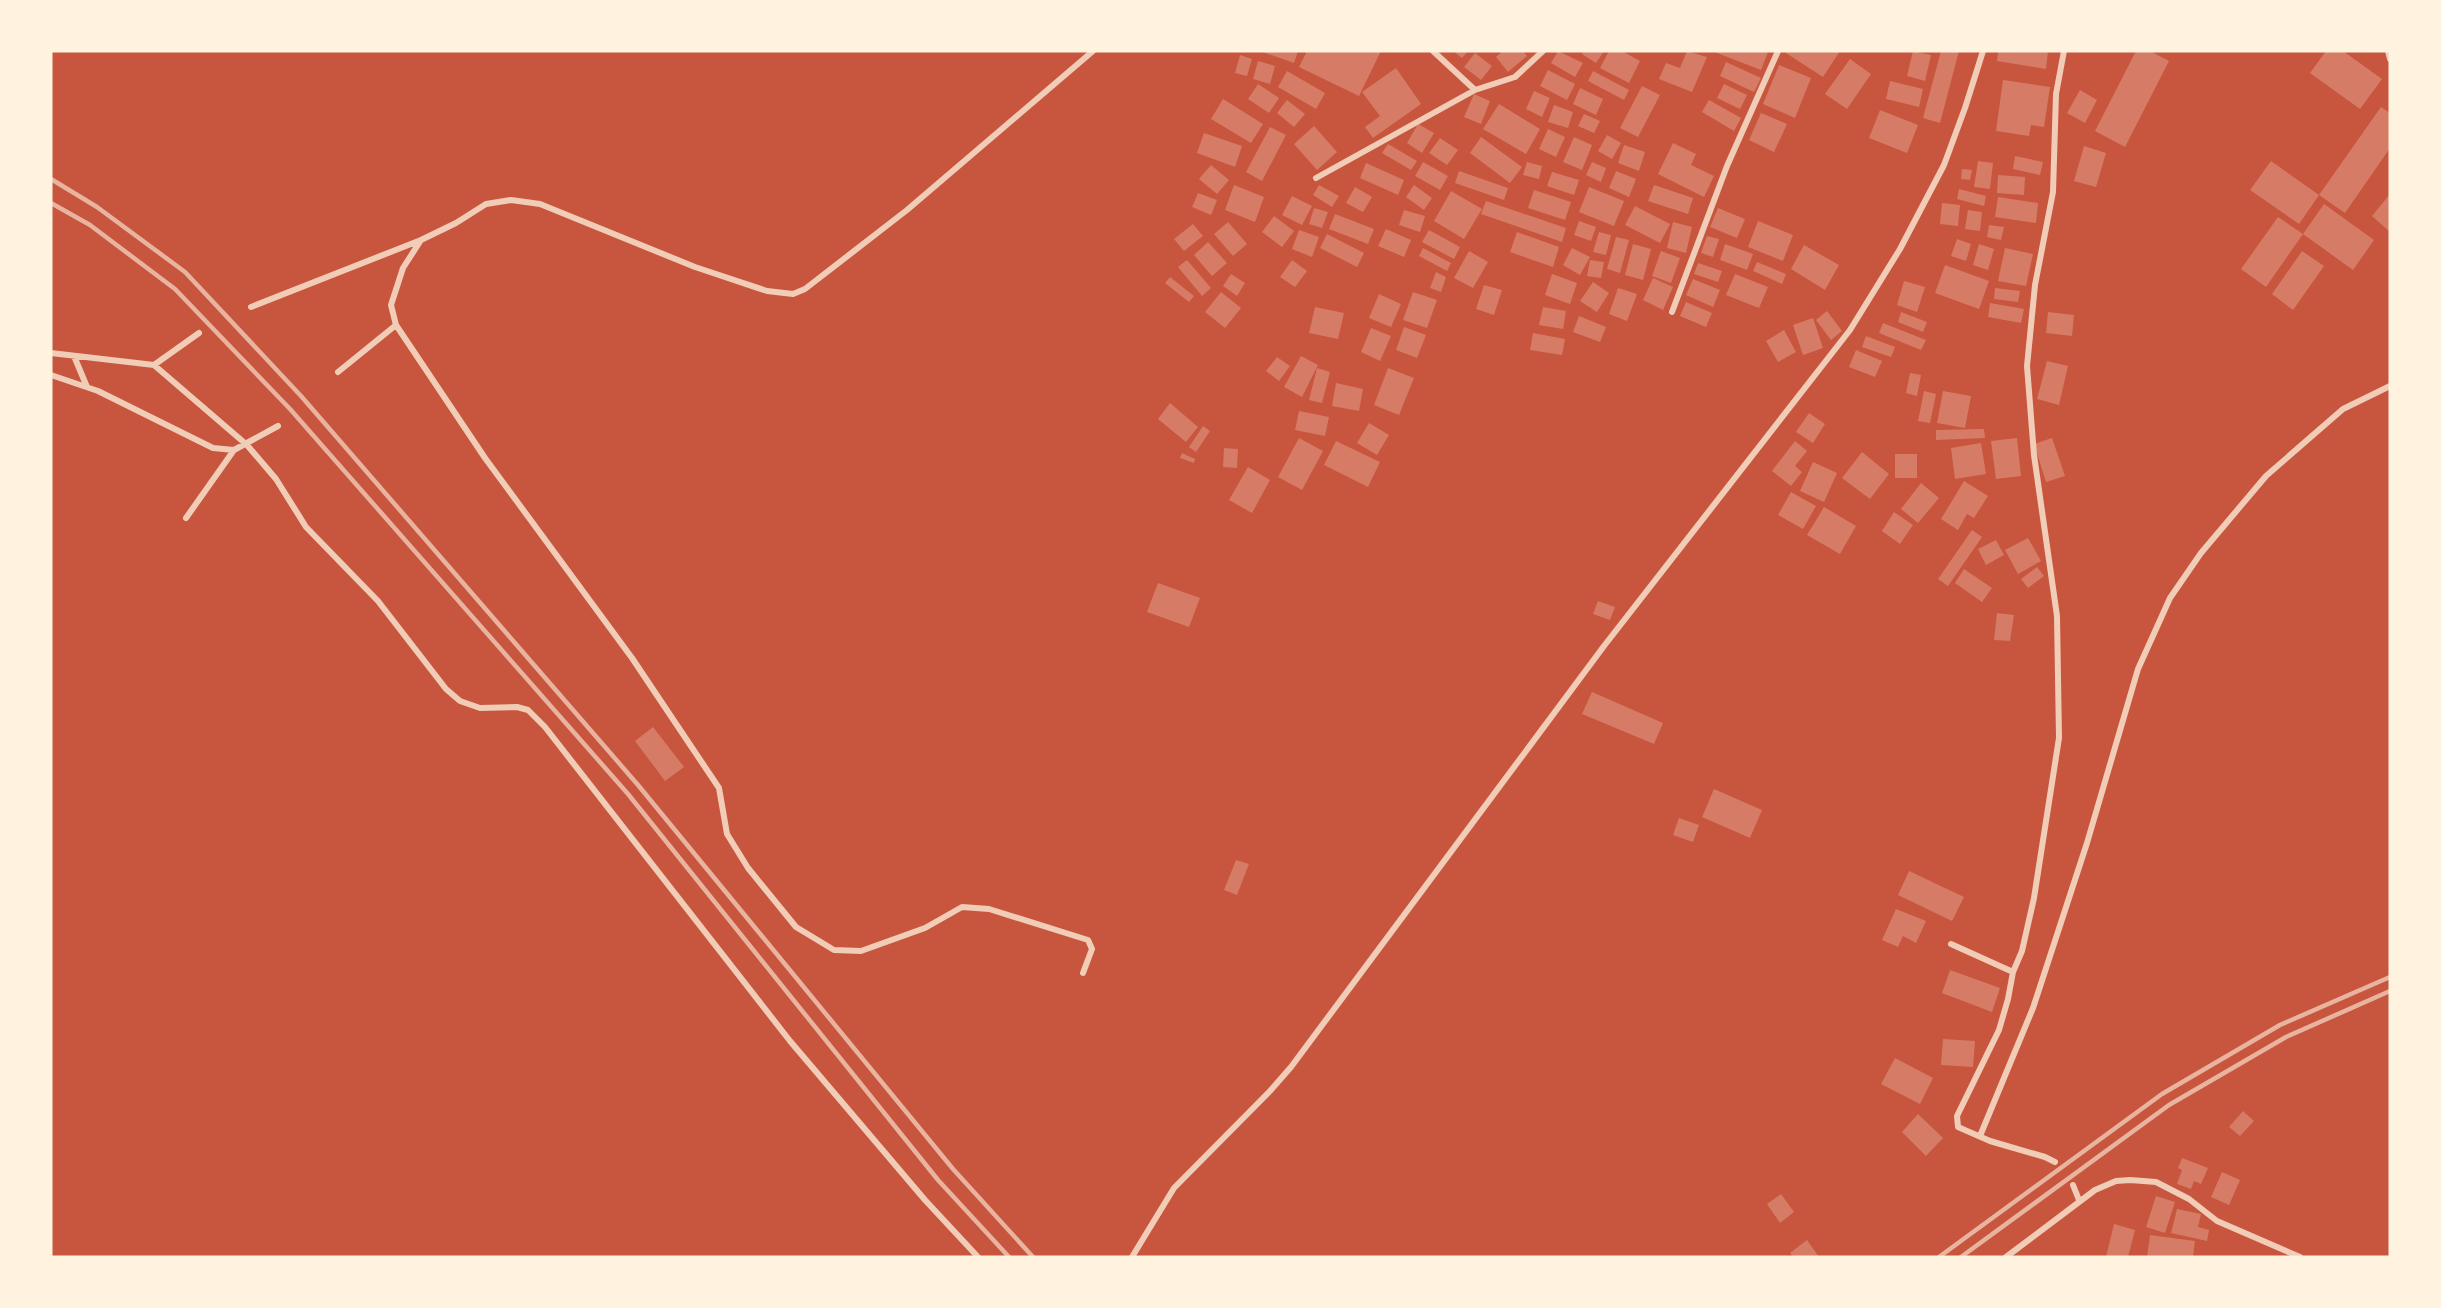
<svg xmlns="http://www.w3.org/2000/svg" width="2441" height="1308" font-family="'Space Grotesk',sans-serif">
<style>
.building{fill:#d67c66}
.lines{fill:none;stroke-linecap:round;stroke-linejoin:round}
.minor{stroke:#f1ccb7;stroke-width:6}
.rail{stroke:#e9b49f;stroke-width:4.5}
</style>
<rect width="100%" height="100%" fill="#c8553d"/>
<path class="building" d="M1260,51H1298L1294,63Z
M1307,51H1381L1359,96L1299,67Z
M1453,51H1468L1462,58Z
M1503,51H1523L1527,56L1508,72L1496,57Z
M1558,51L1583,63L1575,77L1551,63Z
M1584,51H1604L1596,63L1582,54Z
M1609,51H1622L1640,61L1629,83L1600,68Z
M1687,51L1707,57L1692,92L1659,79L1666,63L1680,68Z
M1712,51H1767L1768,52L1761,70Z
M1787,51H1840L1823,77L1786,53Z
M1913,51L1931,55L1925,81L1907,76Z
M1941,51H1959L1940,123L1923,118Z
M1998,51H2048L2046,69L1997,61Z
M2136,51H2150L2169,61L2125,147L2095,131Z
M2326,51H2343L2382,79L2360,109L2310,73Z
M1475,53L1492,66L1481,80L1464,67Z
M1240,55L1252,59L1247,76L1235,73Z
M1850,59L1871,74L1847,109L1825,94Z
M1258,61L1275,66L1270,84L1253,79Z
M1726,62L1761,78L1754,92L1720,76Z
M1779,65L1811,78L1795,118L1763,104Z
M1396,68L1421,104L1373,138L1365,127L1380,116L1362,92Z
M1548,70L1575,84L1567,100L1540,86Z
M1287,71L1325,93L1316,109L1278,87Z
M1593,71L1629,90L1624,100L1588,81Z
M2003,80L2050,87L2044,127L2031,125L2029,136L1996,131Z
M1890,81L1923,89L1919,107L1886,99Z
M1258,84L1279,98L1269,113L1248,99Z
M1724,84L1747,95L1740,109L1717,98Z
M1642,86L1660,95L1638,137L1620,128Z
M1580,88L1603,99L1596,115L1573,104Z
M2080,90L2097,100L2085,123L2067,113Z
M1534,91L1550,98L1542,117L1526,109Z
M1474,94L1490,101L1481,124L1464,117Z
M1223,99L1263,124L1251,143L1211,119Z
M1287,100L1305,114L1294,127L1277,113Z
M1709,100L1741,118L1734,131L1702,112Z
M1499,104L1540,129L1526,154L1483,129Z
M1554,105L1573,112L1568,128L1548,122Z
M2381,107L2390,113V148L2345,213L2319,195Z
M1880,110L1918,125L1907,153L1869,138Z
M1761,113L1787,124L1774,152L1749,140Z
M1584,114L1600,121L1594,133L1578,126Z
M1418,124L1434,133L1422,153L1407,143Z
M1314,126L1337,152L1317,170L1294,144Z
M1270,127L1286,135L1262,181L1246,172Z
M1548,129L1565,137L1556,157L1539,149Z
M1204,133L1242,146L1235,167L1197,153Z
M1607,135L1621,143L1612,159L1598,151Z
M1481,137L1522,167L1510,183L1470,153Z
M1574,137L1592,145L1582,170L1563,162Z
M1440,138L1458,150L1447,165L1429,153Z
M1673,143L1696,154L1691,165L1714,176L1704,197L1658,174Z
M1388,144L1417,161L1411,170L1382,153Z
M1624,145L1645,152L1639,171L1618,163Z
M2084,146L2106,153L2096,187L2074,181Z
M2015,156L2043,162L2040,175L2013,169Z
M1978,161L1993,163L1990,189L1974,187Z
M2271,161L2319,195L2299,224L2250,190Z
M1423,162L1448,176L1440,190L1415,176Z
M1527,162L1542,166L1539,179L1523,175Z
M1592,162L1606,168L1601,182L1586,175Z
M1366,163L1404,180L1398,195L1360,178Z
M1211,165L1229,180L1217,194L1199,179Z
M1962,169L1972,170L1970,180L1961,179Z
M1459,171L1508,188L1504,200L1455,183Z
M1616,171L1636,179L1629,197L1609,188Z
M1552,172L1579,180L1574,195L1547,186Z
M1998,175L2025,177L2024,195L1997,193Z
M1234,185L1264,197L1255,222L1225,210Z
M1319,185L1339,196L1332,207L1313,195Z
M1414,185L1432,198L1424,210L1406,197Z
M1654,185L1693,198L1688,214L1648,201Z
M1355,187L1372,197L1363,212L1346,203Z
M1589,187L1624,201L1614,226L1579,212Z
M1959,189L1986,196L1984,206L1957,199Z
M1534,190L1571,202L1565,220L1528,208Z
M1451,191L1482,209L1464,239L1434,221Z
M1198,193L1217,200L1211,215L1192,207Z
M2390,194V232L2372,216Z
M1292,196L1312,206L1302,225L1282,215Z
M1998,197L2038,203L2036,223L1995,217Z
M1486,201L1566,228L1562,242L1481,214Z
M1942,203L1960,205L1958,226L1940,224Z
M2324,204L2374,240L2353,270L2303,234L2266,287L2241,269L2278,217L2303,234Z
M1635,206L1670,224L1660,243L1625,225Z
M1314,208L1328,212L1322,228L1309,224Z
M1718,208L1745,219L1737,238L1710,227Z
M1404,210L1425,216L1420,232L1399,225Z
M1968,210L1982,212L1980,231L1965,229Z
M1335,214L1374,229L1368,244L1329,229Z
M1274,216L1294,231L1282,247L1262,232Z
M1579,221L1596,227L1591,241L1574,235Z
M1758,221L1793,235L1783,261L1748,247Z
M1228,222L1247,244L1233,256L1214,234Z
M1673,222L1692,227L1686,253L1667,248Z
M1193,224L1203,236L1184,251L1174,239Z
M1989,225L2004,227L2001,240L1987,237Z
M1386,229L1411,240L1404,257L1378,246Z
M1299,230L1319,237L1312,257L1292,249Z
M1429,230L1460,247L1454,259L1422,242Z
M1517,232L1559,247L1553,267L1510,252Z
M1599,232L1611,235L1606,255L1593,252Z
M1327,234L1364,253L1357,267L1320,248Z
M1707,236L1719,239L1713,257L1701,253Z
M1616,237L1629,240L1620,273L1607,269Z
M1957,239L1971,244L1966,261L1951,256Z
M1208,242L1227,263L1212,276L1194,255Z
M1633,244L1651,249L1643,280L1625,275Z
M1725,244L1753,254L1747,270L1720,260Z
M1979,244L1994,249L1988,270L1973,265Z
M1804,245L1839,265L1825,290L1791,269Z
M1423,248L1451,263L1447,271L1419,256Z
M1572,248L1590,257L1580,275L1563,265Z
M2005,248L2033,254L2026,286L1998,281Z
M1469,251L1488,262L1473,288L1454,278Z
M1661,251L1680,258L1671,283L1652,276Z
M2302,251L2324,266L2293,310L2272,294Z
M1187,260L1211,288L1202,296L1178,267Z
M1292,260L1307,271L1295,287L1280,277Z
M1590,260L1604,262L1601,278L1587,276Z
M1757,262L1786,274L1782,284L1753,271Z
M1698,263L1722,271L1718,282L1694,274Z
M1945,265L1989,281L1979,309L1935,293Z
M1436,272L1446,277L1441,292L1430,288Z
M1231,274L1245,283L1237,296L1223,286Z
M1552,274L1577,283L1570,304L1545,295Z
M1735,274L1768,287L1759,308L1726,295Z
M1170,277L1194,296L1189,302L1165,283Z
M1653,278L1673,287L1663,310L1643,300Z
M1693,279L1720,290L1713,307L1686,295Z
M1904,281L1925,287L1917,312L1897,305Z
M1593,282L1609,293L1597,312L1580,301Z
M1484,285L1502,290L1494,315L1476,309Z
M1618,288L1637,294L1627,321L1609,314Z
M1995,288L2020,291L2018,302L1994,299Z
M1221,292L1241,308L1225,328L1205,312Z
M1413,292L1437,300L1427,328L1403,320Z
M1379,294L1401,304L1391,327L1369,318Z
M1686,302L1712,313L1706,327L1680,316Z
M1990,303L2024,309L2021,323L1988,317Z
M1315,307L1344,313L1338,339L1309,333Z
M1543,307L1566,311L1563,329L1539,325Z
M1827,311L1842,331L1831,340L1816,320Z
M1901,312L1927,322L1923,332L1898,322Z
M2048,312L2074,315L2072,336L2046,333Z
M1579,316L1606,327L1600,342L1573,332Z
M1813,318L1823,348L1803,355L1793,325Z
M1883,323L1926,340L1921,350L1879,333Z
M1404,327L1426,335L1417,358L1396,350Z
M1371,328L1391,336L1380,361L1361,352Z
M1784,330L1796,352L1778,362L1766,341Z
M1533,333L1565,339L1562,355L1530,350Z
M1866,336L1895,347L1891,357L1862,347Z
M1856,350L1882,361L1875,377L1849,367Z
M1301,356L1318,365L1302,397L1284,387Z
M1277,357L1290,366L1279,381L1266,371Z
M2047,361L2068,366L2059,405L2037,399Z
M1317,368L1330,372L1322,403L1309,400Z
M1388,368L1414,378L1399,415L1374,405Z
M1910,373L1921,375L1917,396L1906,393Z
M1336,383L1363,389L1359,411L1332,406Z
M1924,391L1936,394L1930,423L1918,421Z
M1943,391L1971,396L1965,428L1937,423Z
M1170,403L1198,427L1186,442L1158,419Z
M1299,411L1329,417L1325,436L1295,430Z
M1809,413L1825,424L1813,443L1796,432Z
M1369,423L1389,435L1377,455L1357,443Z
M1203,426L1210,431L1196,452L1189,447Z
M1984,429L1985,438L1936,440V430Z
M1299,438L1323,451L1302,490L1278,477Z
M2017,438L2021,476L1996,479L1991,441Z
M2052,438L2065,476L2046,482L2034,444Z
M1336,441L1380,462L1368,487L1324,465Z
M1795,441L1807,451L1795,466L1802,472L1791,486L1772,471Z
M1981,443L1986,474L1955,479L1951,448Z
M1224,448L1238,449L1237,468L1223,467Z
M1862,452L1889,474L1870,499L1842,478Z
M1182,453L1195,459L1194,463L1180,458Z
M1895,454H1917V478H1895Z
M1813,462L1837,473L1824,502L1800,491Z
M1248,467L1270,480L1252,513L1229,500Z
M1964,481L1988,496L1974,518L1967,514L1958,530L1941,519Z
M1921,483L1939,498L1918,523L1901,509Z
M1791,492L1816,506L1803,529L1778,515Z
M1824,507L1856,526L1840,554L1807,535Z
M1894,512L1913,525L1900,544L1882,531Z
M1972,530L1982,537L1948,586L1938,579Z
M2028,538L2041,561L2018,574L2005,550Z
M1996,540L2004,555L1986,565L1978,549Z
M2037,567L2044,576L2028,588L2021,579Z
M1964,569L1992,588L1982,602L1955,583Z
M1158,583L1200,598L1189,627L1147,612Z
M1598,601L1615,607L1610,620L1593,614Z
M1997,613L2014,615L2010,641L1994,640Z
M1592,692L1663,723L1654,744L1582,714Z
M653,727L684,767L665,781L635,741Z
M1714,789L1762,810L1750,838L1702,817Z
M1679,818L1699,825L1693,842L1673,835Z
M1236,860L1249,864L1237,895L1224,890Z
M1909,871L1964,897L1952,921L1898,895Z
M1896,909L1926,921L1916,943L1903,936L1898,947L1882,940Z
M1950,970L2000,988L1992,1012L1942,993Z
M1943,1039L1975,1041L1973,1067L1941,1065Z
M1895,1058L1933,1078L1920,1104L1881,1084Z
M2243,1111L2254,1121L2240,1136L2229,1127Z
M1918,1114L1943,1138L1926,1156L1902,1132Z
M2182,1158L2208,1168L2201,1184L2194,1181L2191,1189L2177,1184L2182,1170L2178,1168Z
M2222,1172L2240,1180L2229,1205L2211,1197Z
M1781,1194L1794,1212L1780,1223L1767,1204Z
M2156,1196L2175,1202L2165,1233L2146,1227Z
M2177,1209L2201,1214L2198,1227L2209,1230L2207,1241L2171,1233Z
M2114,1224L2135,1230L2128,1257H2106Z
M2150,1235L2195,1241L2193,1257H2147Z
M1807,1240L1819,1257H1793L1790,1253Z"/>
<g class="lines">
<path class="minor" d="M1433,51L1475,90
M2388,51L2390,59
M1316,178L1475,90L1515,77L1543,51
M421,240L403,268L391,305L396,325L485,458L632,658L719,788L727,834L748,868L796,927L834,950L861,951L925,928L962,907L989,909L1088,940L1092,949L1083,973
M251,307L421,240L456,223L486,204L511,200L540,204L695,267L767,291L793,294L805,289L907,210L1093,51
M1672,312L1727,166L1778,51
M51,353L154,365L199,333
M74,356L87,387
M154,365L247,445L276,479L306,527L378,601L446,689L460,701L480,708L517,707L528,710L545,727L790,1041L925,1200L978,1257
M338,372L396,325
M51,375L98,391L213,448L234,450L278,426
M186,518L234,450
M1951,944L2013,972
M1980,1136L2033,1008L2087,843L2138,669L2170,598L2201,553L2266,476L2343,409L2390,386
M2055,1162L2045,1157L1990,1141L1958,1127L1957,1116L1999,1030L2008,999L2013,972L2022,951L2034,898L2059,738L2057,616L2034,455L2027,366L2035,285L2053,192L2056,94L2064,51
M2073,1185L2079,1200
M1132,1257L1174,1188L1270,1091L1291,1067L1604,646L1850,330L1900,249L1944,165L1965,108L1983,51
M2006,1257L2095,1190L2116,1181L2130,1180L2156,1182L2189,1199L2217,1221L2300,1257"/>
<path class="rail" d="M51,179L97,207L185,272L301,396L638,785L953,1169L1033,1257
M51,203L90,225L175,289L290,409L628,794L938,1180L1009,1257
M1939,1257L2162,1094L2280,1025L2390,977
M1961,1257L2169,1105L2286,1037L2390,991"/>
</g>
<rect width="2441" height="1308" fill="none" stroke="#fff3e0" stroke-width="105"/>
</svg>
